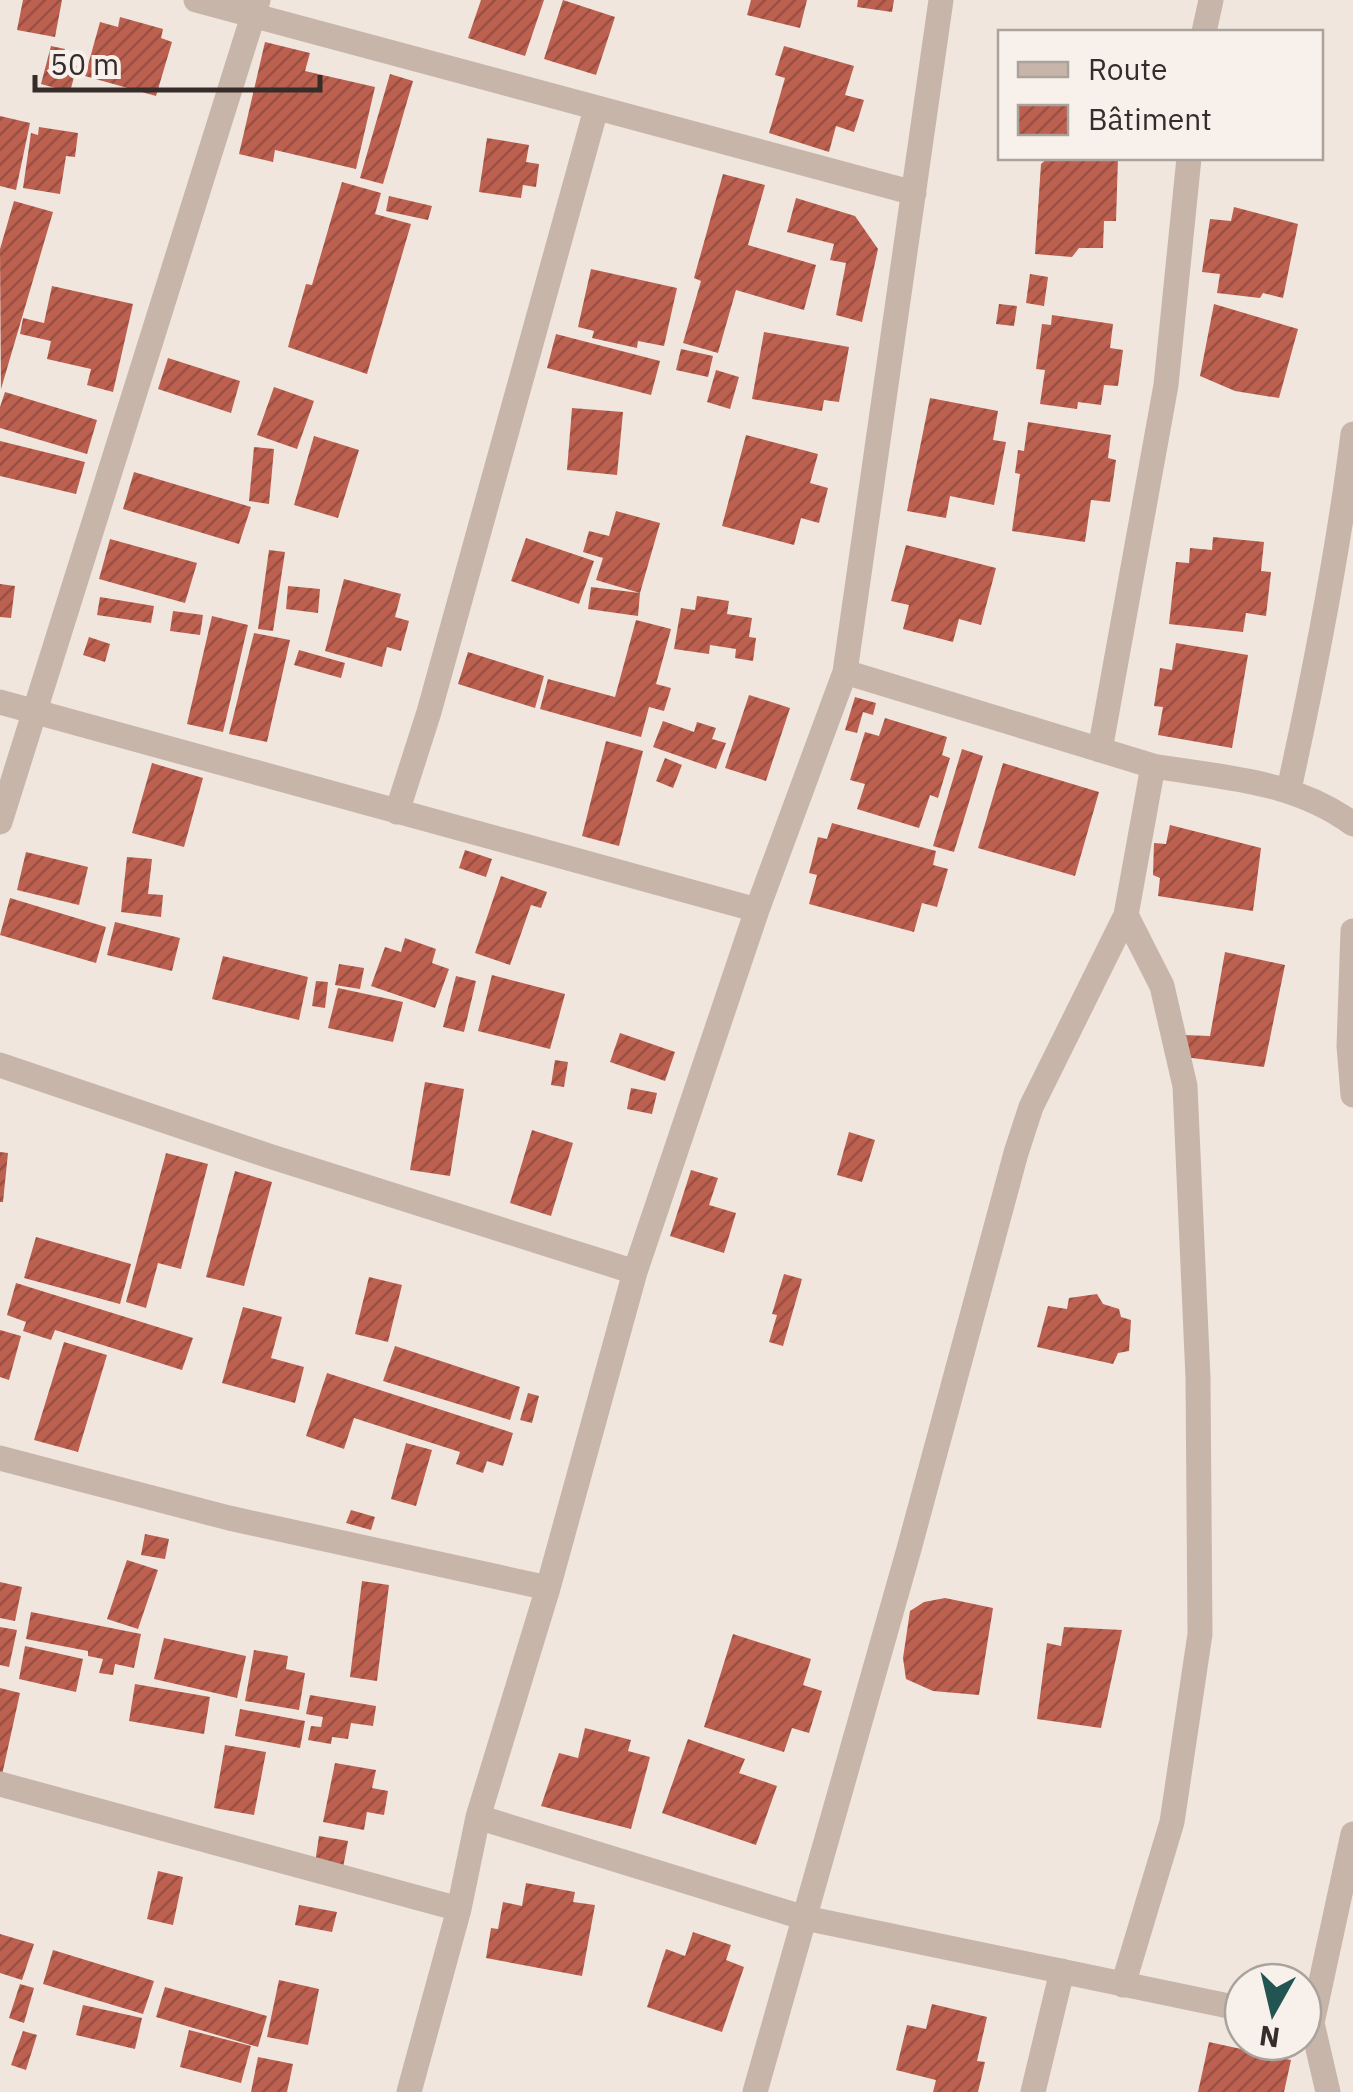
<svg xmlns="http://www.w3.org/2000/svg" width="1353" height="2092" font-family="'IBM Plex Sans',sans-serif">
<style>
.building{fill:url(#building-hatch)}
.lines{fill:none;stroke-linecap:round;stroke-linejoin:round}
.minor{stroke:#c8b5aa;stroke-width:25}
</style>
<defs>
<pattern id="building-hatch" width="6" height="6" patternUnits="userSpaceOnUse" patternTransform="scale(2.5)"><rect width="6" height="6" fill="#bc6050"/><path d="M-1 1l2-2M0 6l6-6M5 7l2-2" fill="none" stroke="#9a4f42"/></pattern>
</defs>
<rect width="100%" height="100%" fill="#f0e6de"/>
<path class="building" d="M23,0H62L55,37L17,30Z
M481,0H544L525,56L468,38Z
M563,0L615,17L596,75L544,59Z
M751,0H807L800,28L747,15Z
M858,0H894L892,12L857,7Z
M120,17L163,29L161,38L172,42L156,96L85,76L100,22L118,27Z
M265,42L310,53L305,71L375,87L356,169L275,150L273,162L239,154Z
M51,46L65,49L61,62L77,66L70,92L41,84Z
M784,46L854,66L845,95L864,100L854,132L836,126L829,152L769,133L785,78L775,75Z
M390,74L413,81L383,184L360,178Z
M0,116L30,123L16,190L0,186Z
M39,127L78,133L75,157L66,156L60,194L23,188L31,133L38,135Z
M487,138L529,145L526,162L539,164L536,187L523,185L521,198L479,192Z
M1048,158H1118L1116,221H1104L1103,248H1079L1072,257L1035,254L1041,164Z
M723,174L765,185L748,245L816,265L804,310L736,290L718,353L683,343L701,281L694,278Z
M342,182L381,193L375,214L411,224L367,374L288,347L306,284L312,285Z
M389,196L432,206L428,220L386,211Z
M796,198L855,216L878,249L862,322L836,315L846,263L830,260L834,244L787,232Z
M14,201L53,212L1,389L0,249Z
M1234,207L1298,224L1283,298L1263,293L1260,298L1217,293L1220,274L1202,272L1210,219L1231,221Z
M591,269L677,288L664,346L638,341L637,348L592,338L594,331L578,327Z
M1030,274L1048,277L1044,306L1026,303Z
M52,286L133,304L113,392L87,385L91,369L47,359L51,341L20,334L23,318L44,323Z
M999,304L1017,306L1014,326L996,324Z
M1214,304L1298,329L1279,398L1235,391L1200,376Z
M1052,315L1113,324L1110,348L1123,350L1118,386L1104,385L1101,405L1078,402L1077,409L1040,404L1045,370L1036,369L1042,324L1051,325Z
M764,332L849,347L839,402L824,400L822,411L752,399Z
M556,334L660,361L651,395L547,368Z
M681,349L713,356L708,377L676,370Z
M168,358L240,381L231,413L158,389Z
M716,370L739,377L730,409L707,402Z
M274,387L314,401L297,449L257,435Z
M5,392L97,420L87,454L0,428V407Z
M930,398L998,411L993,440L1006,442L994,505L950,496L946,518L907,511Z
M572,408L623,412L617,475L567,470Z
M1028,422L1111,435L1108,458L1116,460L1110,502L1091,500L1085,542L1012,531L1020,474L1015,473L1018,450L1024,451Z
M746,435L818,454L810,483L828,488L819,523L801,518L794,545L722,526Z
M314,436L359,450L338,518L294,505Z
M0,441L85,462L76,494L0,476Z
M254,447L274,449L269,504L249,501Z
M134,472L251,507L239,544L123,509Z
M616,511L660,523L640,593L638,616L588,609L591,587L640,593L596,580L603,558L583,552L589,531L609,536Z
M1213,537L1264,542L1261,571L1271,572L1266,616L1246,613L1243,632L1169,624L1176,562L1189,563L1190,548L1212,550Z
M526,538L594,561L579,604L511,581Z
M110,539L197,563L185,603L99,579Z
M906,545L996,568L981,625L959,619L953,642L903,629L909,605L891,601Z
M269,550L285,552L273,631L258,629Z
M344,579L401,594L395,617L409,621L401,651L387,647L382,667L325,651Z
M0,584L15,586L11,618L0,617Z
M288,586L320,589L318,613L286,609Z
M697,596L729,601L727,614L752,618L749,637L756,638L753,661L735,658L736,649L710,645L709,654L674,649L681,608L695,610Z
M100,597L154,606L151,623L97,615Z
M173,611L203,615L200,635L170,631Z
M212,616L248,625L223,732L187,724Z
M636,620L671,629L656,684L671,688L664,711L649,707L641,737L540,709L548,679L615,697Z
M254,633L290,640L267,742L229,734Z
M89,637L110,644L105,662L83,655Z
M1176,643L1248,655L1232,748L1158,735L1163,707L1154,706L1160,668L1172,670Z
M299,650L345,663L341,678L294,665Z
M468,652L544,676L535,708L458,684Z
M749,695L790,708L766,781L725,768Z
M855,697L876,703L873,715L863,712L857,733L845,730Z
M885,718L947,737L942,755L950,758L938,798L930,795L919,828L857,809L865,784L850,780L865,732L879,736Z
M663,721L694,732L697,722L716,728L712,739L726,743L716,769L653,747Z
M606,741L643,751L619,846L582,836Z
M962,749L983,756L954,852L933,846Z
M665,758L682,765L673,788L656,781Z
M152,763L203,778L184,847L132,833Z
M1003,763L1099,792L1075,876L978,848Z
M832,823L936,851L933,865L948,869L937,907L922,903L914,932L809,904L817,875L809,873L818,837L827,839Z
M1170,825L1261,848L1253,911L1158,896L1160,878L1153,875L1154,843L1166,844Z
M465,850L492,859L486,877L459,868Z
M26,852L88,867L79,905L17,890Z
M127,857L152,859L148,894L163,895L161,917L121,912Z
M501,876L547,892L541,908L531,905L510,965L475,953Z
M10,898L106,927L96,963L0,935Z
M115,922L180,938L172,971L107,955Z
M405,938L436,949L432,963L449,969L435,1008L371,986L385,947L401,952Z
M1225,952L1285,965L1264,1067L1184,1057L1183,1035L1210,1036Z
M223,956L308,977L299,1020L212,999Z
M339,964L364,968L360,989L335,985Z
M492,975L565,994L550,1049L478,1031Z
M456,976L476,981L464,1032L443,1027Z
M316,981L328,982L325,1008L312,1006Z
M338,988L403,1002L393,1042L328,1028Z
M620,1033L675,1052L665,1081L610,1062Z
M555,1060L568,1062L564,1087L551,1085Z
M425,1082L464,1089L450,1176L410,1170Z
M631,1088L657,1093L652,1114L627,1109Z
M532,1130L573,1143L551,1216L510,1203Z
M849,1132L875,1140L862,1182L837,1175Z
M0,1152L8,1153L3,1202H0Z
M166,1153L208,1164L181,1269L158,1263L146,1308L126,1302Z
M691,1170L718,1178L709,1205L736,1213L724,1253L670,1236Z
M235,1171L272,1182L244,1286L206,1277Z
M36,1237L131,1264L120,1304L24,1278Z
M784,1274L802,1279L783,1346L769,1342L777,1315L772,1314Z
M369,1277L402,1285L388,1342L355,1334Z
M16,1283L193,1338L182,1370L55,1330L51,1340L23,1331L26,1322L7,1315Z
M1097,1294L1103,1304L1119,1309L1121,1317L1131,1320L1129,1351L1118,1353L1113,1364L1037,1347L1048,1306L1067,1309L1069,1298Z
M243,1307L282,1317L271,1358L304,1367L295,1403L222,1383Z
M0,1330L21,1336L9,1380L0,1377Z
M64,1342L107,1355L78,1452L34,1440Z
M395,1346L520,1387L510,1420L383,1381Z
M327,1373L513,1433L503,1466L487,1461L483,1473L456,1464L460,1452L354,1418L344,1449L306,1436Z
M528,1393L539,1396L532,1423L520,1420Z
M406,1443L432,1450L416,1506L391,1499Z
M351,1510L375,1517L371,1530L346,1523Z
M145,1534L169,1539L165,1559L141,1555Z
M127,1560L158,1570L138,1629L107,1619Z
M362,1581L389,1585L377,1681L350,1677Z
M0,1582L22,1587L15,1621L0,1618Z
M945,1598L993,1608L979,1695L933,1691L906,1679L903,1658L910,1611L924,1602Z
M31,1612L141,1634L134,1668L115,1664L113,1675L99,1673L103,1659L88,1656V1651L26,1639Z
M0,1627L17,1630L9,1667L0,1665Z
M1064,1627L1122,1630L1101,1728L1037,1719L1047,1643L1061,1646Z
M733,1634L811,1659L803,1685L822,1691L809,1733L792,1728L784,1752L704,1727Z
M164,1638L246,1656L237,1698L154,1679Z
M25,1646L83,1659L76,1692L19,1679Z
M254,1650L288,1656L286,1669L305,1673L299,1710L245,1701Z
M135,1684L210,1697L204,1734L129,1721Z
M0,1688L20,1693L2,1775H0Z
M310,1695L376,1706L373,1726L351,1723L348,1739L332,1737L331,1744L308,1740L311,1726L321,1727L323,1717L306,1714Z
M240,1709L305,1721L300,1748L235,1736Z
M585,1728L631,1740L628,1751L650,1757L631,1829L541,1806L559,1753L578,1758Z
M688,1739L745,1759L739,1773L777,1786L756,1845L662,1813Z
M225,1745L266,1752L254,1815L214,1808Z
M335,1763L376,1770L372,1788L388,1791L384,1815L367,1812L364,1830L323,1822Z
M319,1836L348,1841L343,1868L315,1863Z
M158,1871L183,1877L173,1925L147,1919Z
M526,1883L575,1892L573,1902L595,1905L582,1976L486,1958L491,1928L498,1929L503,1902L522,1906Z
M299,1905L337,1912L332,1932L295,1925Z
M693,1932L731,1945L726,1960L744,1967L722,2032L647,2007L666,1949L685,1956Z
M0,1934L34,1944L22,1980L0,1973Z
M53,1950L154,1981L143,2014L43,1984Z
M279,1980L319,1989L308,2045L267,2037Z
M20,1984L34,1988L24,2023L9,2018Z
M165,1987L267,2016L258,2047L156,2017Z
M932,2004L987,2017L977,2061L985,2062L978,2092H933L936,2080L896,2070L907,2025L926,2029Z
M83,2005L142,2018L135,2049L76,2035Z
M189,2030L251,2046L241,2083L180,2067Z
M23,2031L37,2035L26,2070L11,2065Z
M1209,2042L1291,2060L1284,2092H1198Z
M258,2057L293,2064L287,2092H251Z"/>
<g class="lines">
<path class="minor" d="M196,0L914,193
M1204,32L1211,0
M845,672L1153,766
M0,702L757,910
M1100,750L1166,385L1189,158
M1289,789C1315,671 1338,554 1353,434
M397,812L429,712L596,109
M0,822L258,0
M1353,931L1349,1046L1353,1095
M0,1065L269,1156L635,1272
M0,1458L229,1518L548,1588
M0,1784L459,1909
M478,1817L805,1918L1243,2009
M1123,1985L1172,1822L1200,1634L1198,1378L1185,1086L1162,986L1126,915
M1303,2021L1312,2023L1328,2092
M1312,2023L1353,1834
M409,2092L459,1909L478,1817L548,1588L635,1272L757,910L845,672L941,0
M755,2092L909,1549L1016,1153L1031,1107L1126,915L1153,766C1225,778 1293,780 1353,824
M1033,2092L1062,1971"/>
</g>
<rect x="998" y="30" width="325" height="130" fill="#f8f0ea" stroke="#aaa29d" stroke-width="2.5"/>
<rect x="1018" y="62" width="50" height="15" fill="#c8b5aa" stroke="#aaa29d" stroke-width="2.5"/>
<text x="1088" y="80" font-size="30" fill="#362c29">Route</text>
<rect x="1018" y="105" width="50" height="30" fill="url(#building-hatch)" stroke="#aaa29d" stroke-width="2.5"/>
<text x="1088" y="130" font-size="30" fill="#362c29">Bâtiment</text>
<g transform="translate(1273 2012) rotate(188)"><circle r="48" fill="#f8f0ea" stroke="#aaa29d" stroke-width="2.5"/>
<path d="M0-8L18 38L0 25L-18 38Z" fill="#225452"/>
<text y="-15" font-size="28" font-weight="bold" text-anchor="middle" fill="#362c29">N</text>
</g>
<path d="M35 75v15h285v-15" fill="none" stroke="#362c29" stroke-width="5"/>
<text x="50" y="75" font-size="30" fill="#362c29" stroke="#f8f0ea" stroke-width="8" paint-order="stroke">50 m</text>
</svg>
